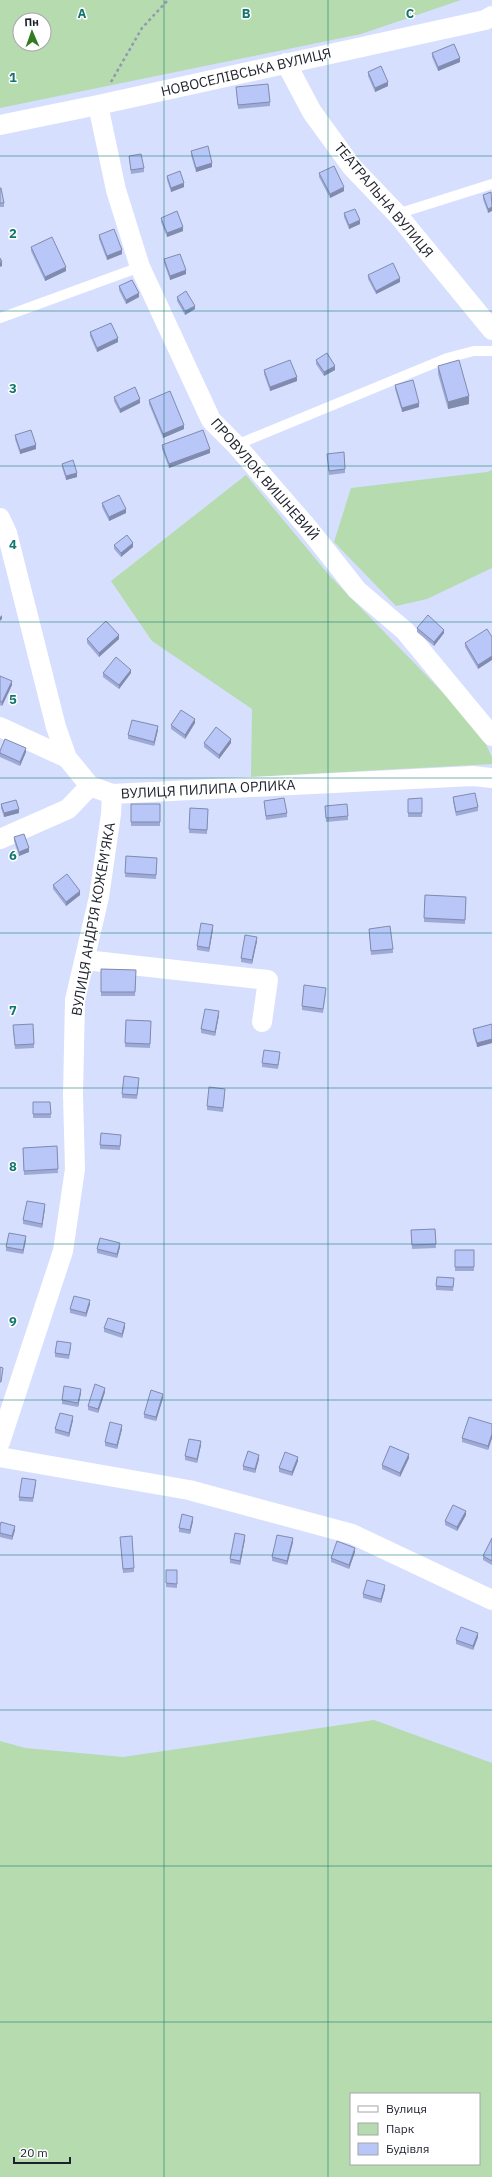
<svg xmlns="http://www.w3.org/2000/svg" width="492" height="2177" font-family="'IBM Plex Sans',sans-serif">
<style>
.green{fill:#b5dbae;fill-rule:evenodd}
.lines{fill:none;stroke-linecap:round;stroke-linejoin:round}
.path{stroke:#9299b1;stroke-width:2.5;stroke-dasharray:3 3;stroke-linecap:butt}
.service{stroke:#fff;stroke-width:10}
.minor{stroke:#fff;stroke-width:20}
.wall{fill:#9eaad5}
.shaded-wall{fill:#818bae}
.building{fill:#b8c6f8;stroke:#818bae}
.grid{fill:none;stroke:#0f766e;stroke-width:1;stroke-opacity:0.55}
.labels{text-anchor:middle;stroke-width:3;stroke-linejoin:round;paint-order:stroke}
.street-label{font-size:14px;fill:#1d212c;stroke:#fff}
.grid-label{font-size:13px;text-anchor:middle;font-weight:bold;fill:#0f766e;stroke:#fff;stroke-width:3;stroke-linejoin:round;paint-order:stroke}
</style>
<rect width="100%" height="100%" fill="#d6dffe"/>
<path class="green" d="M0,0H461L361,34L0,108ZM20,20H44V44H20Z
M492,470V568L427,599L396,606L334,542L351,488L487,472Z
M246,475L329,575L479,730L492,757V764L251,777L252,709L152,641L111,581Z
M374,1720L492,1763V2177H0V1741L25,1748L123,1757ZM351,2094H479V2164H351Z"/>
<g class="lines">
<path class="path" d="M111,82L142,28L168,0"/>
<path class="service" d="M397,214L492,184
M0,318L140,267
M236,445L447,358L474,351H492"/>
<path class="minor" d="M286,63L312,112L352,167L397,214L492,330
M98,105L116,190L140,267L211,420L236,445L308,528L357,590L405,631L492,736
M0,125L98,105L485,20L492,16
M0,518L7,533L56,727L67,758L90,786L112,794L473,776L492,778
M0,727L67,758
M0,839L68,809L90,786
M85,960L268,980L262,1022
M0,1442L63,1251L75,1169L73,1095L75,1000L99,897L111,814L112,794
M0,1457L189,1490L352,1534L492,1600"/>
</g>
<path class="wall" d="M432,53L460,62L438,71L432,57Z
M368,72L388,86L375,92L368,76Z
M236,87L270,102V106L238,109Z
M191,151L212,167L196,172L191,155Z
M129,156L144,168V172L131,174Z
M319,173L344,191L330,198L319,177Z
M167,176L184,187L171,192L167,180Z
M0,188L4,203V207H0Z
M491,192L488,213L483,199V195Z
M344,213L360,224L349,229L344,217Z
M161,218L183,231L167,237L161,222Z
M99,235L122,254L107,260L99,239Z
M31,247L66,271L45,281L31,251Z
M164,259L186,274L170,280L164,263Z
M368,275L400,282L376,294L368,279Z
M119,286L139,297L126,304L119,290Z
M177,297L195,309L185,315L177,301Z
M90,332L118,342L97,352L90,336Z
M316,360L335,370L324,376L316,364Z
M438,366L469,404L448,409L438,374Z
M264,370L297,381L270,391L264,374Z
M395,385L419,407L402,412L395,389Z
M114,397L140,403L120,413L114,401Z
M149,400L184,429L163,438L149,404Z
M15,435L36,449L20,454L15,439Z
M162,445L210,453L169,468L162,449Z
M327,454L345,469V473L329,475Z
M62,464L77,477L66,480L62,467Z
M102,503L126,513L109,521L102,507Z
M114,545L133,547L121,557L114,549Z
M417,628L444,633L434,646L417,632Z
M492,637L478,669L465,647V643Z
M87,639H119L99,657L87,643Z
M103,673H131L119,689L103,677Z
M0,676L12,685L2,706L0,705Z
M195,723L185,739L171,729V725Z
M158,730L154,746L128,739V735Z
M204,743H231L219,759L204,747Z
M0,751L26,752L20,766L0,757Z
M453,797L478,807V811L456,816L453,801Z
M422,798V817H408V799Z
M264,801L287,813V817L266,820Z
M1,804L19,813L4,817L1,808Z
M131,804H160V826H131Z
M325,806L348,816V820L326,822Z
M190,808L208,809L207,834L189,833Z
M14,837L29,852L19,856L14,841Z
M126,856L157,858L156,879L125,877Z
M53,885L80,895L66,906L53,889Z
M425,895L466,897L465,924L424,922Z
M213,929L209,952L197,950V946Z
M369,929L393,949V953L371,955Z
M257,941L252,964L241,962V958Z
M101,969L136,970L135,996H101Z
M326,992L323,1013L302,1010V1006Z
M219,1015L215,1036L201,1033V1029Z
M126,1020L151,1021L150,1048L125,1047Z
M492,1024V1043L477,1047L473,1033V1029Z
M13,1029L34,1044V1048L15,1049Z
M280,1056L278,1069L262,1067V1063Z
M139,1082L137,1099L122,1098V1094Z
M225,1093L223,1112L207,1110V1106Z
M33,1102H50L51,1118H33Z
M121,1139L120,1150L100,1149V1145Z
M57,1146L58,1173L24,1175L23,1148Z
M45,1208L42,1228L23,1224V1220Z
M435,1229L436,1248L412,1249L411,1230Z
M26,1240L23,1254L6,1251V1247Z
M120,1247L117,1258L97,1253V1249Z
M455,1250H474V1271H455Z
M454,1282L453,1291L436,1290V1286Z
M90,1304L86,1317L70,1313V1309Z
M125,1327L122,1338L104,1332V1328Z
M71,1347L69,1359L55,1357V1353Z
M105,1392L98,1413L88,1410V1406Z
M81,1393L78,1407L62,1404V1400Z
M163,1398L156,1421L144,1418V1414Z
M73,1420L69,1437L55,1433V1429Z
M492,1424V1438L488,1450L462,1442V1438Z
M122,1429L117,1449L105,1446V1442Z
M201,1445L197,1463L185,1460V1456Z
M409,1458L400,1477L382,1469V1465Z
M259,1459L255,1473L243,1470V1466Z
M298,1461L292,1476L279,1472V1468Z
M36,1484L33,1502L19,1501V1497Z
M466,1515L457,1531L445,1525V1521Z
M193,1521L190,1534L179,1532V1528Z
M0,1526L15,1530L12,1540L0,1537Z
M120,1537L134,1568V1572L123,1573Z
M492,1538V1565L483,1560V1556Z
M245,1539L240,1565L230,1563V1559Z
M293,1542L287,1565L272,1561V1557Z
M355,1552L349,1569L331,1562V1558Z
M166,1570H177V1588L166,1587Z
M385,1589L381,1603L363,1598V1594Z
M478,1637L473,1650L456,1644V1640Z"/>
<path class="shaded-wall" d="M460,58V62L438,71V67Z
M388,82V86L375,92V88Z
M212,163V167L196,172V168Z
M184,183V187L171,192V188Z
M344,187V191L330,198V194Z
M492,207V211L488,213V209Z
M360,220V224L349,229V225Z
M183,227V231L167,237V233Z
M122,250V254L107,260V256Z
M2,262V266L0,267V263Z
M66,267V271L45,281V277Z
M186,270V274L170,280V276Z
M400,278V282L376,294V291Z
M139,293V297L126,304V300Z
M195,306V309L185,315V311Z
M118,338V342L97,352V348Z
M335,366V370L324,376V372Z
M297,377V381L270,391V387Z
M469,396V404L448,409V402Z
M140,399V403L120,413V409Z
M419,403V407L402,412V408Z
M184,425V429L163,438V434Z
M36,445V449L20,454V450Z
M210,449V453L169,468V464Z
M77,473V477L66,480V476Z
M126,509V513L109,521V517Z
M133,543V547L121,557V553Z
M2,615V619L0,621V617Z
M444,630V633L434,646V642Z
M119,635V639L99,657V653Z
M492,656V660L478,669V665Z
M131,670V673L119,689V685Z
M12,681V685L2,706V702Z
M195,719V723L185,739V735Z
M158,726V730L154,746V742Z
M231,739V743L219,759V755Z
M26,748V752L20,766V762Z
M19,809V813L4,817V813Z
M29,848V852L19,856V852Z
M80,891V895L66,906V902Z
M213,925V929L209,952V948Z
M257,937V941L252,964V960Z
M219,1011V1015L215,1036V1032Z
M492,1039V1043L477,1047V1043Z
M45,1204V1208L42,1228V1224Z
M26,1236V1240L23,1254V1250Z
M120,1243V1247L117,1258V1254Z
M90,1300V1304L86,1317V1313Z
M125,1323V1327L122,1338V1334Z
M105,1388V1392L98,1413V1409Z
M81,1389V1393L78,1407V1403Z
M163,1394V1398L156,1421V1417Z
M73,1416V1420L69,1437V1433Z
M122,1425V1429L117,1449V1445Z
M492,1434V1438L488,1450V1446Z
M201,1441V1445L197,1463V1459Z
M409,1454V1458L400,1477V1473Z
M259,1455V1459L255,1473V1469Z
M298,1457V1461L292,1476V1472Z
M466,1511V1515L457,1531V1527Z
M193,1517V1521L190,1534V1530Z
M15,1526V1530L12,1540V1536Z
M245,1535V1539L240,1565V1561Z
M293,1538V1542L287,1565V1561Z
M355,1548V1552L349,1569V1565Z
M385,1585V1589L381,1603V1599Z
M478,1633V1637L473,1650V1646Z"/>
<path class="building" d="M454,44L460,58L438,67L432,53Z
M381,66L388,82L375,88L368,72Z
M268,84L270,102L238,105L236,87Z
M208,146L212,163L196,168L191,151Z
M141,154L144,168L131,170L129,156Z
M334,166L344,187L330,194L319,173Z
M180,171L184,183L171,188L167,176Z
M0,188H1L4,203H0Z
M491,192L492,207L488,209L483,195Z
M355,209L360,220L349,225L344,213Z
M177,211L183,227L167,233L161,218Z
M114,229L122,250L107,256L99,235Z
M52,237L66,267L45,277L31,247Z
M180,254L186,270L170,276L164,259Z
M0,258L2,262L0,263Z
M393,263L400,278L376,291L368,275Z
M132,280L139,293L126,300L119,286Z
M186,291L195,306L185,311L177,297Z
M111,323L118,338L97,348L90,332Z
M327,353L335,366L324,372L316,360Z
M290,360L297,377L270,387L264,370Z
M459,360L469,396L448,402L438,366Z
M413,380L419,403L402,408L395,385Z
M135,387L140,399L120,409L114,397Z
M170,391L184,425L163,434L149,400Z
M31,430L36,445L20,450L15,435Z
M203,430L210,449L169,464L162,445Z
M344,452L345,469L329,471L327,454Z
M73,460L77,473L66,476L62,464Z
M119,495L126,509L109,517L102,503Z
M127,535L133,543L121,553L114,545Z
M428,615L444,630L434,642L417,628Z
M106,621L119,635L99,653L87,639Z
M487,629L492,637V656L478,665L465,643Z
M116,657L131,670L119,685L103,673Z
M0,676L12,681L2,702L0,701Z
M181,710L195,719L185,735L171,725Z
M132,720L158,726L154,742L128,735Z
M216,727L231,739L219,755L204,743Z
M5,739L26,748L20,762L0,753V751Z
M475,793L478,807L456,812L453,797Z
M284,798L287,813L266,816L264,801Z
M422,798V813H408V799Z
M16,800L19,809L4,813L1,804Z
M131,804H160V822H131Z
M347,804L348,816L326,818L325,806Z
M190,808L208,809L207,830L189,829Z
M24,834L29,848L19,852L14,837Z
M126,856L157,858L156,875L125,873Z
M67,874L80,891L66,902L53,885Z
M425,895L466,897L465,920L424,918Z
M201,923L213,925L209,948L197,946Z
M390,926L393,949L371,951L369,929Z
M245,935L257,937L252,960L241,958Z
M101,969L136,970L135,992H101Z
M304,985L326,988L323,1009L302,1006Z
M205,1009L219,1011L215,1032L201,1029Z
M126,1020L151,1021L150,1044L125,1043Z
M33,1024L34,1044L15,1045L13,1025Z
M492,1024V1039L477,1043L473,1029Z
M264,1050L280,1052L278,1065L262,1063Z
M124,1076L139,1078L137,1095L122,1094Z
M209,1087L225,1089L223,1108L207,1106Z
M33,1102H50L51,1114H33Z
M101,1133L121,1135L120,1146L100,1145Z
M57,1146L58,1169L24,1171L23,1148Z
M27,1201L45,1204L42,1224L23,1220Z
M435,1229L436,1244L412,1245L411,1230Z
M9,1233L26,1236L23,1250L6,1247Z
M100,1238L120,1243L117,1254L97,1249Z
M455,1250H474V1267H455Z
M437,1277L454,1278L453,1287L436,1286Z
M74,1296L90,1300L86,1313L70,1309Z
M108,1318L125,1323L122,1334L104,1328Z
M57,1341L71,1343L69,1355L55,1353Z
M0,1367L3,1368L1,1382H0Z
M95,1384L105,1388L98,1409L88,1406Z
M64,1386L81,1389L78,1403L62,1400Z
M151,1390L163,1394L156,1417L144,1414Z
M60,1413L73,1416L69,1433L55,1429Z
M469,1417L492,1424V1434L488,1446L462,1438Z
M110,1422L122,1425L117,1445L105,1442Z
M189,1439L201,1441L197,1459L185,1456Z
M390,1446L409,1454L400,1473L382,1465Z
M248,1451L259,1455L255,1469L243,1466Z
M285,1452L298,1457L292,1472L279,1468Z
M22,1478L36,1480L33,1498L19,1497Z
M453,1505L466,1511L457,1527L445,1521Z
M182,1514L193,1517L190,1530L179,1528Z
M1,1522L15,1526L12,1536L0,1533V1526Z
M235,1533L245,1535L240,1561L230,1559Z
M277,1535L293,1538L287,1561L272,1557Z
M132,1536L134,1568L123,1569L120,1537Z
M492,1538V1561L483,1556Z
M337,1541L355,1548L349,1565L331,1558Z
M166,1570H177V1584L166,1583Z
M367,1580L385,1585L381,1599L363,1594Z
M461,1627L478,1633L473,1646L456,1640Z"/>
<path class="grid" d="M164,0V2177M328,0V2177M0,156H492M0,311H492M0,466H492M0,622H492M0,778H492M0,933H492M0,1088H492M0,1244H492M0,1400H492M0,1555H492M0,1710H492M0,1866H492M0,2022H492"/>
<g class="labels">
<g class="street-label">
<text transform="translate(246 72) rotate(-13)" y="5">НОВОСЕЛІВСЬКА ВУЛИЦЯ</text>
<text transform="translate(384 200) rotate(50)" y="5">ТЕАТРАЛЬНА ВУЛИЦЯ</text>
<text transform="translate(265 479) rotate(49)" y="5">ПРОВУЛОК ВИШНЕВИЙ</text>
<text transform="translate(208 789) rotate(-3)" y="5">ВУЛИЦЯ ПИЛИПА ОРЛИКА</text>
<text transform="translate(93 919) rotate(-80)" y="5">ВУЛИЦЯ АНДРІЯ КОЖЕМ'ЯКА</text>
</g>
</g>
<g class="grid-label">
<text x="82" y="18">A</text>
<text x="246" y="18">B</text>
<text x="410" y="18">C</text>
<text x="13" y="82">1</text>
<text x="13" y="238">2</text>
<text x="13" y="393">3</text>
<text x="13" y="549">4</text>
<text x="13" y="704">5</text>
<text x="13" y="860">6</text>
<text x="13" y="1015">7</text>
<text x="13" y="1171">8</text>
<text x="13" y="1326">9</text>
</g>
<rect x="350" y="2093" width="130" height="72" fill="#ffffff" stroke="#a5a6ab"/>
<rect x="358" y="2106" width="20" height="6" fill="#ffffff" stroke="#a5a6ab"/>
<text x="386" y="2113" font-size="12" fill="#1d212c">Вулиця</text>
<rect x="358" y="2123" width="20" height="12" fill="#b5dbae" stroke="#a5a6ab"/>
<text x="386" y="2133" font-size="12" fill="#1d212c">Парк</text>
<rect x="358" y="2143" width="20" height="12" fill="#b8c6f8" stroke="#a5a6ab"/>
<text x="386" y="2153" font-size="12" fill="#1d212c">Будівля</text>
<g transform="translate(32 32) rotate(358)"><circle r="19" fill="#ffffff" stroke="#a5a6ab"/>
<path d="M0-3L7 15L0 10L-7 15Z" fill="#317b22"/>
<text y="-6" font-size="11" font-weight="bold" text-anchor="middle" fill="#1d212c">Пн</text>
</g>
<path d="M14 2157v6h56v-6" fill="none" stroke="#1d212c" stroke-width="2"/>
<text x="20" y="2157" font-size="12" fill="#1d212c" stroke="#ffffff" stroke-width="3" paint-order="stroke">20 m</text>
</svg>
